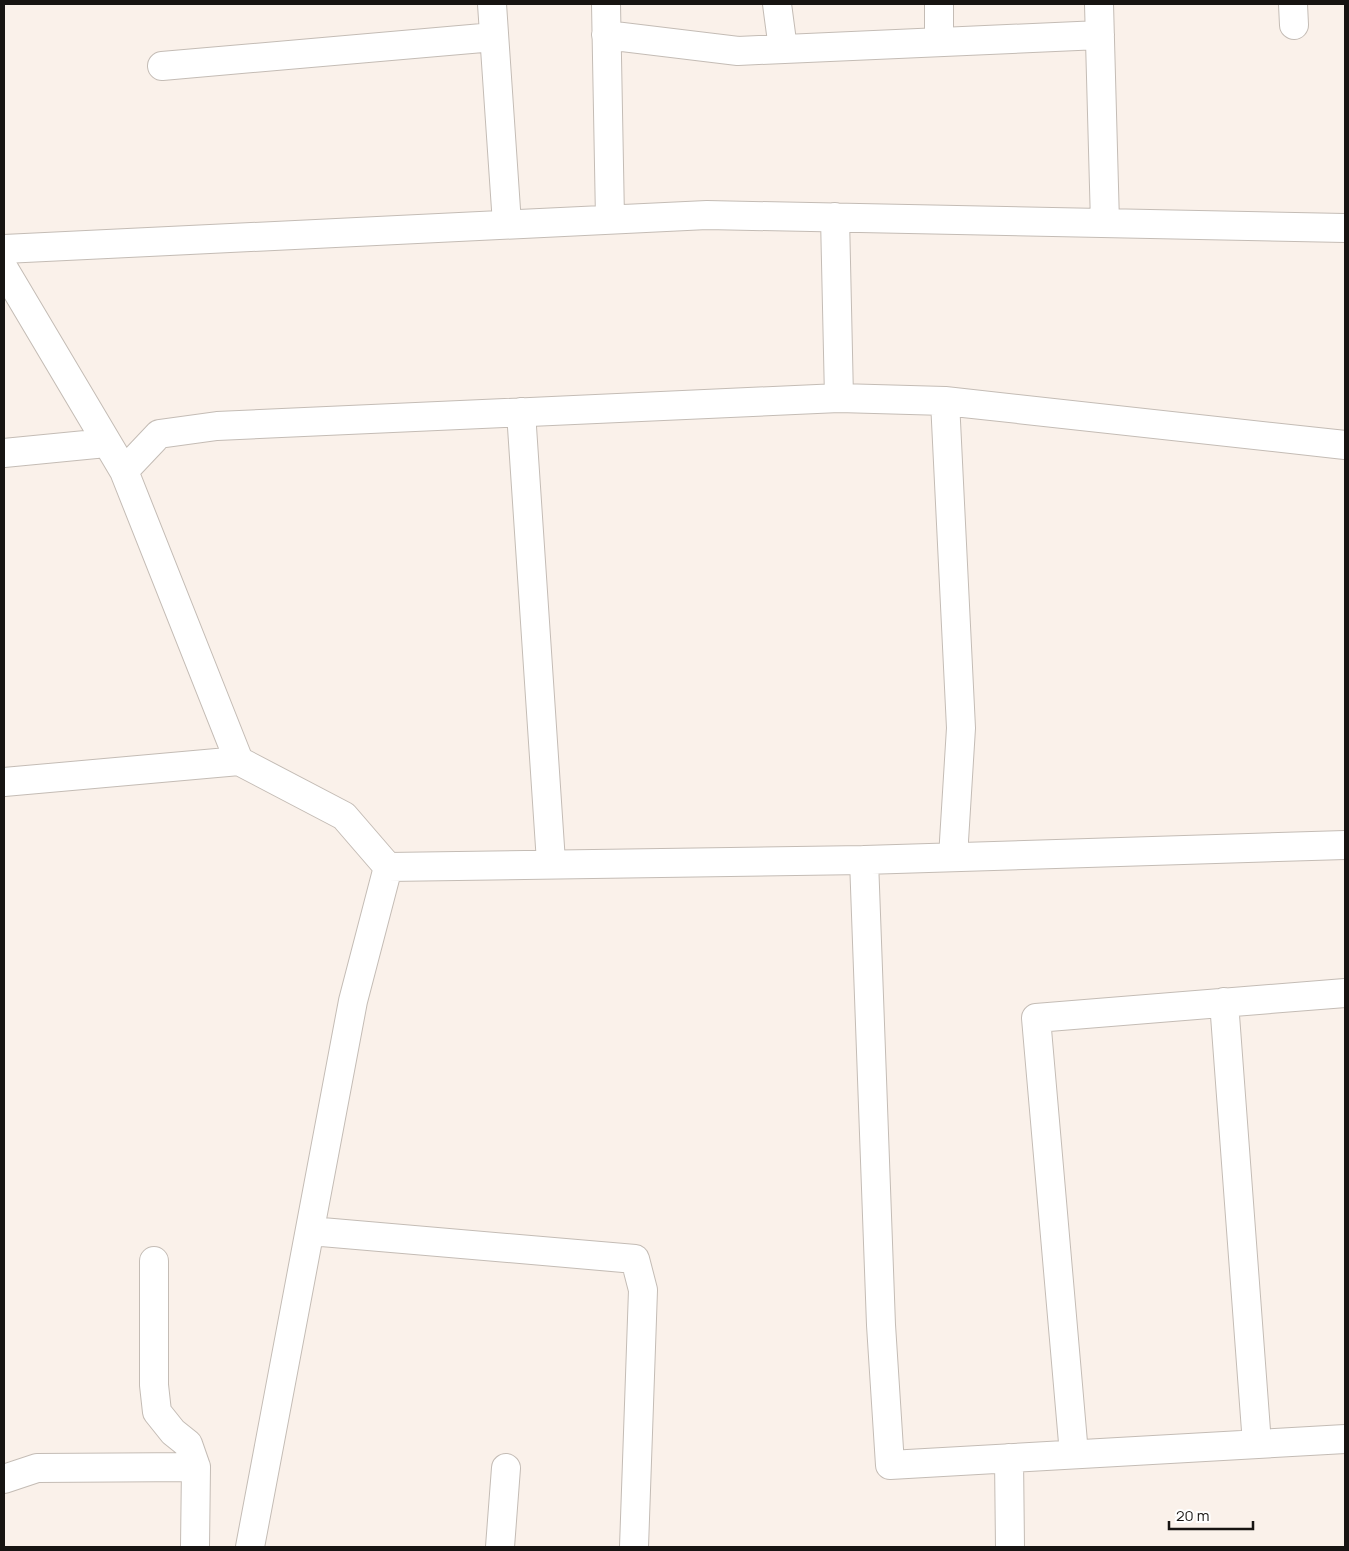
<svg xmlns="http://www.w3.org/2000/svg" width="1349" height="1551" font-family="Manrope,sans-serif">
<style>
.lines{fill:none;stroke-linecap:round;stroke-linejoin:round}
.minor-casing{stroke:#c4bcb5;stroke-width:30}
.minor{stroke:#fff;stroke-width:28}
</style>
<rect width="100%" height="100%" fill="#faf1ea"/>
<g class="lines">
<defs>
<path id="minor" d="M492,4L507,224
M606,4L610,219
M777,4L783,49
M939,4V42
M1099,4L1105,223
M1293,4L1294,25
M606,35L738,51L1100,35
M162,66L494,37
M835,217L839,398
M4,249L707,215L1345,228
M4,269L124,471L239,761L344,816L388,867L864,860L1345,845
M945,401L961,728L953,857
M521,412L551,862
M4,453L106,443
M124,471L159,434L217,426L839,398L945,401L1345,445
M4,782L239,761
M864,860L881,1325L890,1465L1345,1439
M1224,1002L1257,1444
M310,1231L635,1259L643,1290L634,1547
M154,1261V1385L157,1412L173,1432L188,1444L196,1467
M1074,1454L1036,1018L1345,993
M1009,1458L1010,1547
M4,1479L37,1468L196,1467L195,1547
M250,1547L353,1001L388,867
M500,1547L506,1468"/>
</defs>
<use href="#minor" class="minor-casing"/>
<use href="#minor" class="minor"/>
</g>
<rect width="1349" height="1551" fill="none" stroke="#171412" stroke-width="10"/>
<path d="M1169 1521v8h84v-8" fill="none" stroke="#171412" stroke-width="2.5"/>
<text x="1176" y="1521" font-size="15" fill="#171412" stroke="#ffffff" stroke-width="4" paint-order="stroke">20 m</text>
</svg>
